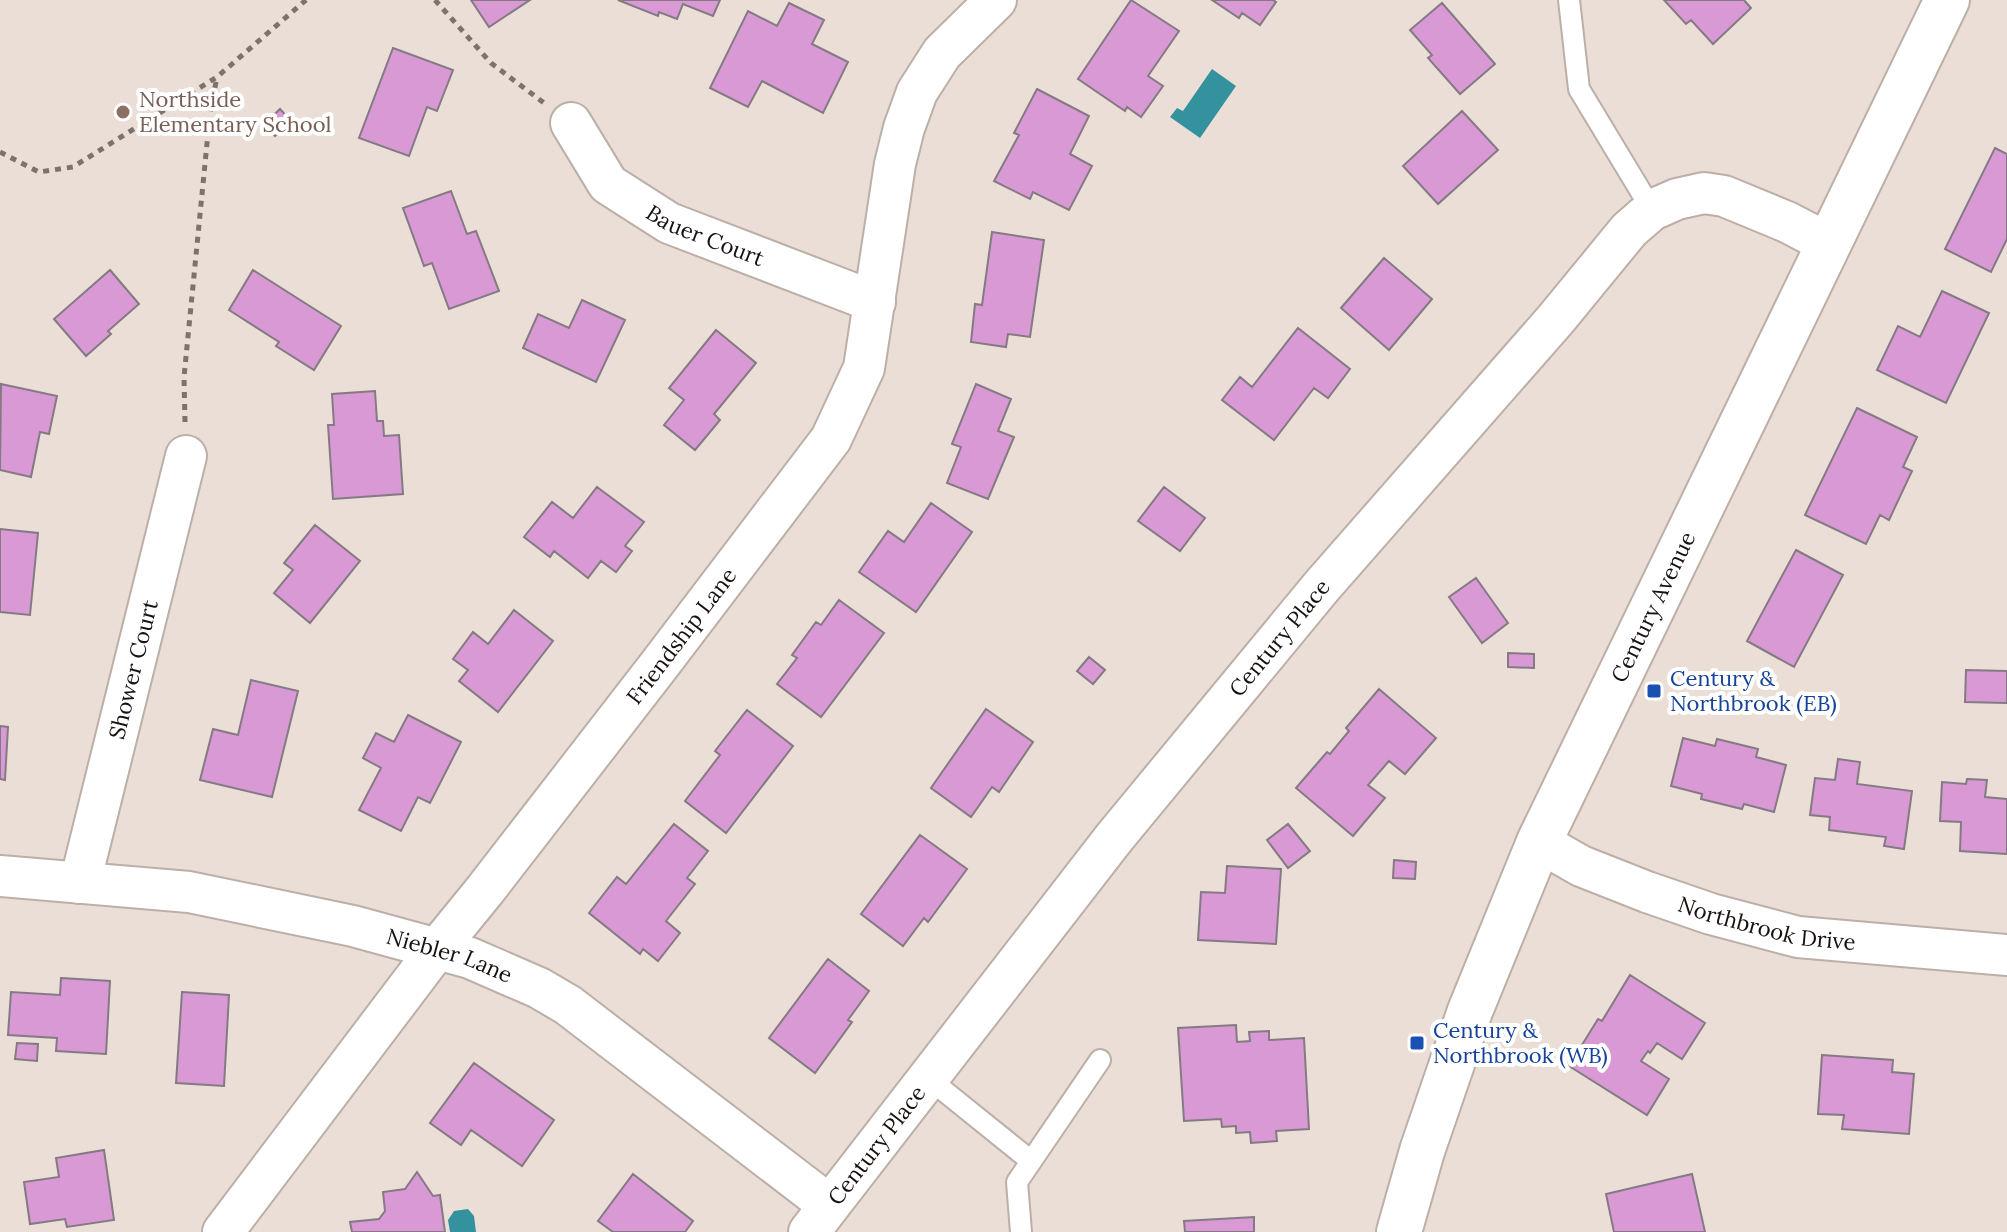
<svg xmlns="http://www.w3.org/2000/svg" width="2007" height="1232" font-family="Lora,serif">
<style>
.water{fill:#34929f}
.building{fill:#d999d5;stroke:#847a83;stroke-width:2}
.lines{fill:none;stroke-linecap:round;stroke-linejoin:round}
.lane-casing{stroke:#bcafa8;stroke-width:24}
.street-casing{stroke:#bcafa8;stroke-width:44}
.secondary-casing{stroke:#bcafa8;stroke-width:48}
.path{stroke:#7c736e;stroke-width:5;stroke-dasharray:6 6;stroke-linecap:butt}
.lane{stroke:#fff;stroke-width:20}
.street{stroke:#fff;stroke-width:40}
.secondary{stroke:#fff;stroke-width:44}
.education-dot{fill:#8d6e63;stroke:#fff;stroke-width:3}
.transit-dot{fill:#1a4fb4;stroke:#fff;stroke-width:3}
.labels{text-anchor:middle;stroke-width:8;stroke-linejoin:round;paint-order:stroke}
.education-label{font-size:22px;fill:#785e54;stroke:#fff;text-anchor:start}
.street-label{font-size:22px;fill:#171210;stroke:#fff}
.transit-label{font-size:22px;fill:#164399;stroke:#fff;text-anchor:start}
</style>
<rect width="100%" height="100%" fill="#ebded6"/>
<path class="water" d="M1212,69L1236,86L1200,138L1170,117L1177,108L1183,111Z
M468,1209L474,1216L476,1232H450L448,1220L454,1211Z"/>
<path class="building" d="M471,0H530L489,27Z
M618,0H720L713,16L683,4L677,19L659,12L658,16Z
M1131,0L1179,31L1148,76L1163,86L1141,117L1127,107L1125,111L1078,79Z
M1212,0H1273L1276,2L1260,25L1242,13L1239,18Z
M1664,0H1744L1751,8L1713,44L1691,20L1686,24Z
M789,3L824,20L812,44L848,62L823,113L762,81L748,107L710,88L748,11L777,26Z
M1442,3L1495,64L1460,94L1428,58L1432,55L1410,30Z
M393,48L453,70L437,111L427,107L409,156L359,138Z
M1037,89L1089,116L1070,154L1092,166L1069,210L1033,192L1030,199L994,181L1019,135L1014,133Z
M280,109L291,121L275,136L264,124Z
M1462,111L1498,150L1438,204L1403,166Z
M1995,148L2007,154V239L1991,272L1945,249Z
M451,191L467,234L476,231L499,291L449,309L432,263L424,266L403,208Z
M992,232L1044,240L1030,337L1008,334L1006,347L971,342L975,304L982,305Z
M1384,258L1432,299L1389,350L1341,308Z
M110,270L139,304L108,331L111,334L86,356L54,319Z
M253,270L341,326L314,370L276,346L279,342L229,310Z
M1942,291L1989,313L1946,403L1877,370L1898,326L1920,337Z
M582,300L625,320L596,382L523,348L538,314L569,328Z
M1298,328L1350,369L1328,398L1314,388L1274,440L1222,400L1240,377L1252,387Z
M716,330L756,363L714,414L720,420L695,450L664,425L684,400L669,388Z
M1,384L57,396L49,434L40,432L31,477L0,470Z
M976,384L1011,399L998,431L1014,437L988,499L947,483L961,447L952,444Z
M375,391L377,421H383L384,436L399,435L403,494L333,499L328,425H334L332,394Z
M1857,408L1917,437L1903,467L1912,471L1889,520L1880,515L1866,544L1805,515Z
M597,487L644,522L625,546L632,551L616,572L601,561L588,578L554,551L550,557L524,537L552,502L573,518Z
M1164,487L1205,518L1180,551L1138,521Z
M931,503L972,532L916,612L859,572L888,531L904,542Z
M315,525L360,561L310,623L274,593L293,570L284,563Z
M0,529L38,533L30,615L0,612Z
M1796,550L1843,575L1794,667L1747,641Z
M1476,578L1508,623L1482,643L1449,597Z
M839,600L884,633L821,717L777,684L797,658L792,655L816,622L821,625Z
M514,610L553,641L498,712L459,681L468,670L453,659L473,632L488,644Z
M1508,653L1534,654V668L1508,667Z
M1089,657L1105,670L1093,684L1077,671Z
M1966,670L2007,671V703L1965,702Z
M251,680L298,691L272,797L200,780L213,729L238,735Z
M1379,689L1436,738L1405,774L1389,761L1368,785L1385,798L1353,836L1296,788L1327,752L1330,754L1349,731L1346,728Z
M986,709L1033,742L999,792L992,787L971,817L931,788Z
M747,710L793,746L726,833L685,801L720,755L715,751Z
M408,715L461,742L430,803L418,797L401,831L359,810L381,768L363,758L376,733L394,742Z
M0,726L8,727L5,780L0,779Z
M1683,738L1715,746L1717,739L1758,749L1756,757L1786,765L1774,812L1744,804L1742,809L1701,799L1702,794L1671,786Z
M1838,759L1860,762L1857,784L1912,791L1904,849L1884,846L1886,837L1829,830L1830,817L1810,815L1815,778L1835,780Z
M1967,779L1987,780L1985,797L2007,799V854L1960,851L1961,822L1940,821L1942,782L1966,784Z
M674,824L708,851L687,878L695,884L666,921L680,933L658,961L643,949L640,954L589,913L617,877L626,884Z
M1288,824L1310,851L1288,868L1267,840Z
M920,835L967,869L928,922L924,918L903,946L861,914Z
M1394,860L1416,862L1415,879L1393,878Z
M1227,866L1281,869L1276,944L1198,940L1201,892L1225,893Z
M828,959L869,991L848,1020L852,1022L815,1073L769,1038Z
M1630,975L1705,1023L1682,1059L1657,1043L1650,1053L1648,1051L1641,1061L1669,1079L1647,1115L1569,1066L1598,1019L1602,1021Z
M61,978L110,981L106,1054L56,1051L57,1038L8,1035L11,992L60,995Z
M182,992L229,995L224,1086L176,1083Z
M1236,1025L1237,1042L1250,1041L1249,1032L1269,1031V1040L1304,1038L1309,1129L1276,1131L1277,1141L1251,1143L1250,1132L1236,1133V1126L1222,1127L1221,1119L1184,1121L1178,1028Z
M17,1043L38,1044L37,1061L15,1059Z
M1822,1055L1893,1060L1892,1072L1914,1074L1909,1134L1842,1129L1844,1115L1818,1114Z
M474,1063L554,1120L522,1166L471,1130L461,1145L430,1123Z
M104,1150L114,1220L67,1227L65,1219L30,1224L24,1182L59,1177L56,1158Z
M417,1172L433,1196L440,1195L445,1232H352L350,1222L379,1219L385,1211L383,1192L405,1189Z
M633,1174L693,1221L685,1232H613L598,1221Z
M1692,1174L1705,1232H1614L1606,1194Z
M1254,1217V1232H1185L1184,1221Z"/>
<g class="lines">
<defs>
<path id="lane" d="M1569,0L1579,89L1652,210
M928,1078L1031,1161
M1021,1232L1017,1182L1100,1060"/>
<g id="street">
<path id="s1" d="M571,123L608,184L669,223L875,302"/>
<path id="s2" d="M1539,842L1581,866L1647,892L1711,914L1798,937L2007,955"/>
<path id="s3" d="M0,876L189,892L353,926L470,958L539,988L568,1005L829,1205"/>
<path id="s4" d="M80,883L186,456"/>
<path id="s5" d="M223,1232L437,949L485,890L660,664L831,439L864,368L895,164L904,128L917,92L942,53L996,0"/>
<path id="s6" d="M809,1232L1114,838L1322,586L1556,319L1629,230L1652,210L1677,199L1704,193L1724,196L1787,222L1829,244"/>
</g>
<g id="secondary">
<path id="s7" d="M1399,1232L1422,1151L1470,1011L1539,842L1947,0"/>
</g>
</defs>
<use href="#lane" class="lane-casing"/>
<use href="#street" class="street-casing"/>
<use href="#secondary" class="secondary-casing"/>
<path class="path" d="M435,0L491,63L544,103
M0,152L39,172L73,167L217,77L306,0
M185,422L184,377L210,113L217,77"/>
<use href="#lane" class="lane"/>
<use href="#street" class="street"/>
<use href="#secondary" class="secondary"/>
</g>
<circle class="education-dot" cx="123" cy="112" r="8"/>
<g class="transit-dot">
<rect x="1646" y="683" width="16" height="16" rx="4"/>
<rect x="1409" y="1035" width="16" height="16" rx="4"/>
</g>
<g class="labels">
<g class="education-label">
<text x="139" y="107">Northside<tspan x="139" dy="25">Elementary School</tspan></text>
</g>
<g class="street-label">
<text dy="8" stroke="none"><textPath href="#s1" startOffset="182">Bauer Court</textPath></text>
<text dy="8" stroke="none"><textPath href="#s7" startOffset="676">Century Avenue</textPath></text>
<text dy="8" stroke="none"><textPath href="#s5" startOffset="752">Friendship Lane</textPath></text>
<text dy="8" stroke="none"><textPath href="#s6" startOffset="758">Century Place</textPath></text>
<text dy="8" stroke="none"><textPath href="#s4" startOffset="220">Shower Court</textPath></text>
<text dy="8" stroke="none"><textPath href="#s2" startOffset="244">Northbrook Drive</textPath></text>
<text dy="8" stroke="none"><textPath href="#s3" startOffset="458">Niebler Lane</textPath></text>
<text dy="8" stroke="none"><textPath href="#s6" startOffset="110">Century Place</textPath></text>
</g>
<g class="transit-label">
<text x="1670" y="686">Century &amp;<tspan x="1670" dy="25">Northbrook (EB)</tspan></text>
<text x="1433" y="1038">Century &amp;<tspan x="1433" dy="25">Northbrook (WB)</tspan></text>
</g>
</g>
</svg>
